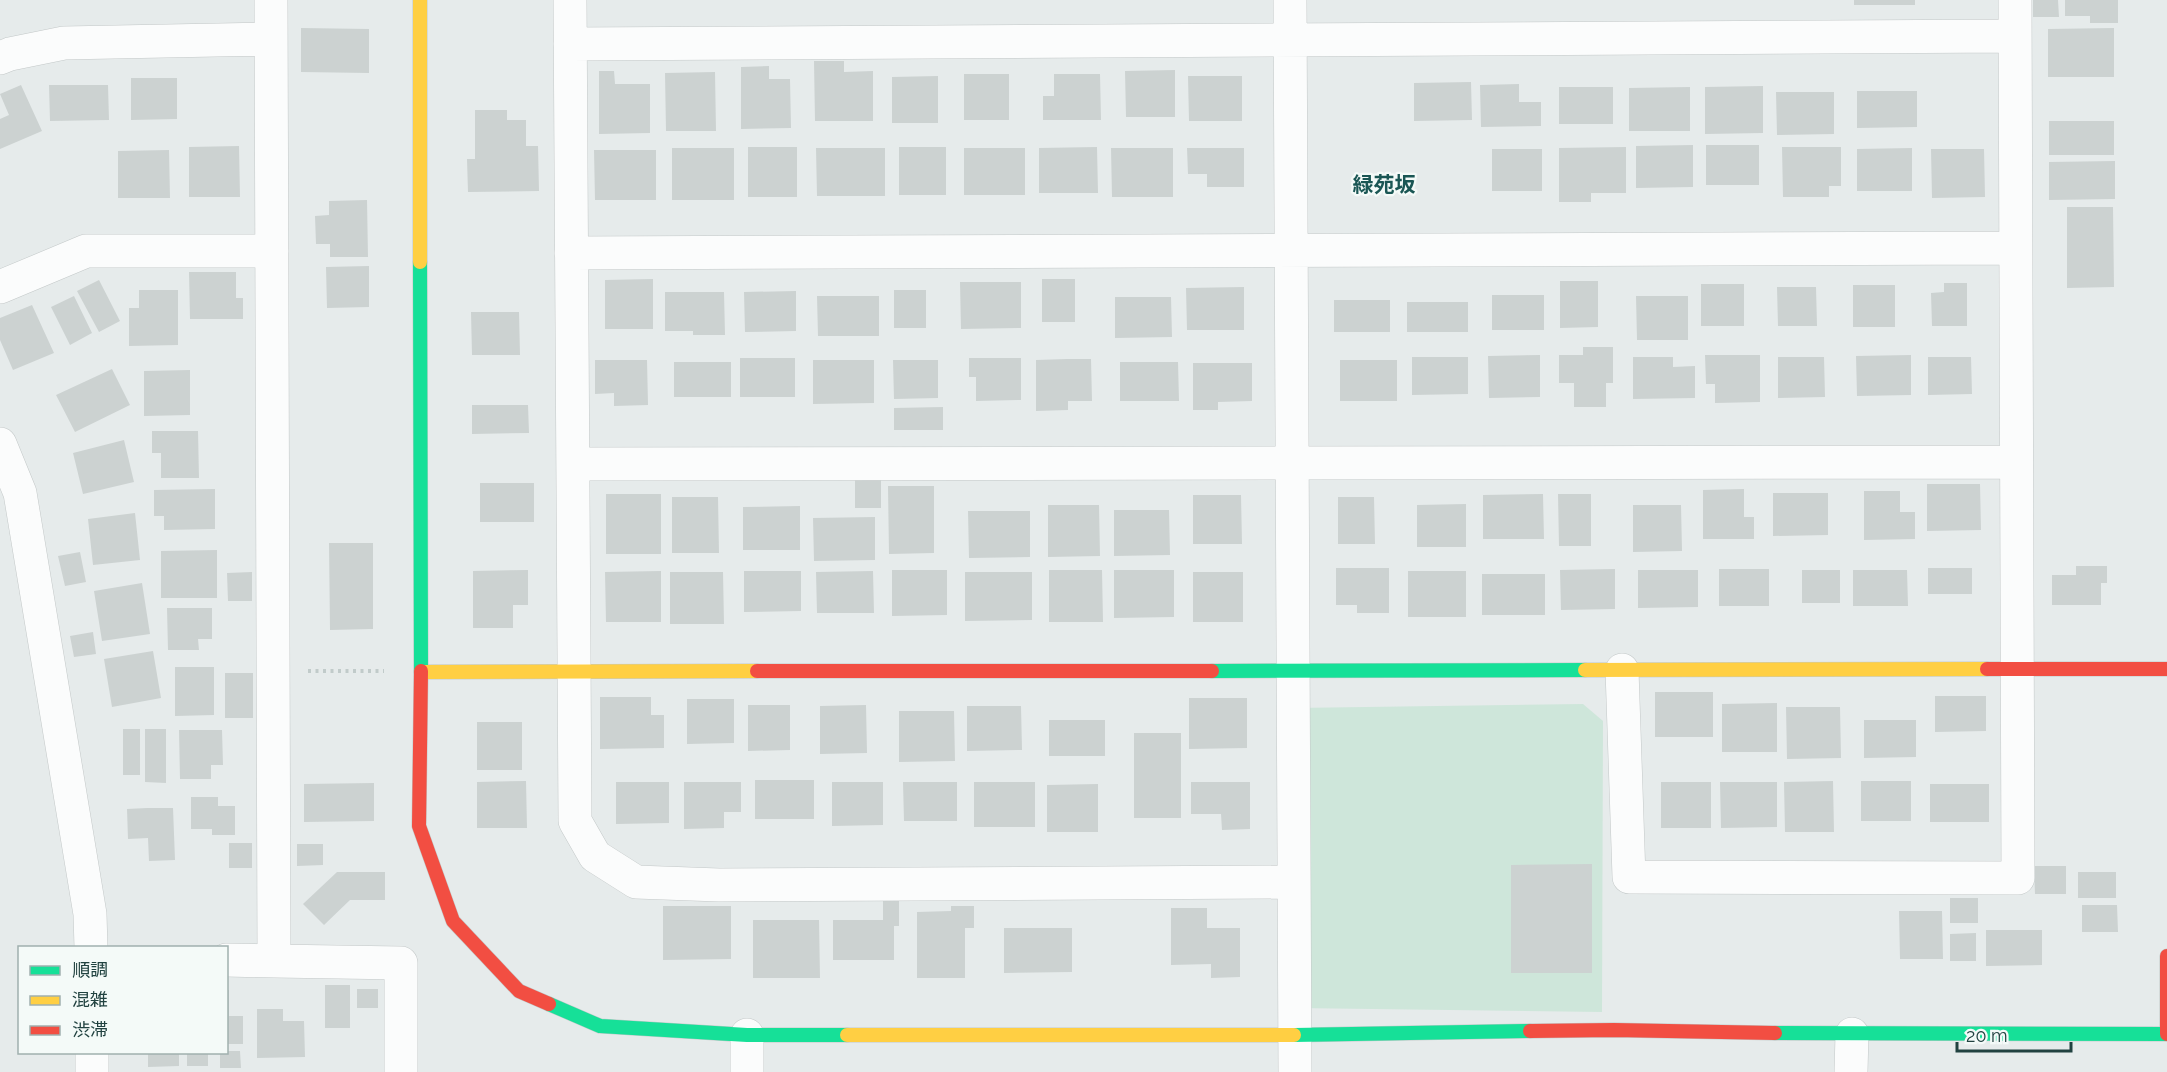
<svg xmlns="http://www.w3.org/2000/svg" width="2167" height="1072" font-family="Raleway,'Noto Sans JP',sans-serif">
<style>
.green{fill:#cee6da}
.building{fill:#ccd2d1}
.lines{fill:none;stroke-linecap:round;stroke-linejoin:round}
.street-casing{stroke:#c3c8c8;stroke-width:34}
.fast-casing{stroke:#c1c9c8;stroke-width:15}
.slow-casing{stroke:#c1c9c8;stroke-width:15}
.jam-casing{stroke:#c1c9c8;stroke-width:15}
.path{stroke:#c1cbca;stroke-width:4;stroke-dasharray:3 4.5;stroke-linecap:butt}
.street{stroke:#fbfcfc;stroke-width:33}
.fast{stroke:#16e098;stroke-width:14}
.slow{stroke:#ffcf43;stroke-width:14}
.jam{stroke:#f24e42;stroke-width:14}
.labels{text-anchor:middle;stroke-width:4.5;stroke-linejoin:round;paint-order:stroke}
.quarter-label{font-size:21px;font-weight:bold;fill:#1a5654;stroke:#f4faf8}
</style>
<rect width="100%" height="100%" fill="#e6ebeb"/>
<path class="green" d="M1583,704L1603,721L1602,1012L1295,1008L1294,708Z"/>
<path class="building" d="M1854,0H1915V5H1854Z
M2033,0H2058L2059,17H2033Z
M2065,0H2118V23H2090V16H2065Z
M301,28L369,29V73L301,72Z
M2114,28V77H2048V29Z
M814,61H844V72L873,71V121H815Z
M769,66V79H790L791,128L741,129V67Z
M1175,70V117H1126L1125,71Z
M599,71H614L615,84H650V133L599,134Z
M715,72L716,131H666L665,73Z
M964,74H1009V120H964Z
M1054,74H1100L1101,120H1043V96H1054Z
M938,76V123H892V77Z
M1188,76H1242V121H1189Z
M131,78H177V119L131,120Z
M1471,82L1472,120L1414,121V83Z
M1519,84V102H1541V126L1481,127L1480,85Z
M21,85L42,131L0,149V119L9,115L0,94Z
M49,85H108L109,120L50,121Z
M1763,86V133L1705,134V87Z
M1559,87H1613V124H1559Z
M1690,87V131H1629V88Z
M1857,91H1917V127L1857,128Z
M1776,92H1834V134L1777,135Z
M475,110H507V120H526V146H538L539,191L468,192L467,159H475Z
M2049,121H2114V155H2049Z
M1693,145V187L1636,188V146Z
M1706,145H1759V185H1706Z
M239,146L240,197H189V147Z
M748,147H797V197H748Z
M899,147H946V195H899Z
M1097,147L1098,193H1039V148Z
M1626,147V193H1591V202H1559V148Z
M1782,147H1841V186H1829V197H1783Z
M672,148H734V200H672Z
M816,148H885V196H817Z
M964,148H1025V195H964Z
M1111,148H1173V197H1112Z
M1187,148H1244V187H1207V174H1188Z
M1912,148V191H1857V149Z
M1492,149H1542V191H1492Z
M1931,149H1984L1985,197L1932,198Z
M169,150L170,198H118V151Z
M594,150H656V200H595Z
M2115,161V199L2049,200V162Z
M367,200L368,257H330V244H316L315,216L329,215V201Z
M2067,207H2113L2114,287L2067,288Z
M369,266V307L327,308L326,267Z
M189,272H236V298H243V319H190Z
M653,279V329H605V280Z
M1042,279H1075V322H1042Z
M99,280L120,321L99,332L77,291Z
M1560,281H1598V327L1560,328Z
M960,282H1021V328L961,329Z
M1944,283H1967V326H1932L1931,293L1944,292Z
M1701,284H1744V326H1701Z
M1853,285H1895V327H1853Z
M1244,287V330H1187L1186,288Z
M1777,287H1816L1817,326H1778Z
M139,290H178V345L129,346V308H139Z
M894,290H926V328H894Z
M796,291V331L745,332L744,292Z
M665,292H724L725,335H693V331H665Z
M1492,295H1544V330H1492Z
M74,296L92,333L70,345L51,307Z
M817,296H879V336H818Z
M1636,296H1688V340H1637Z
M1115,297H1171L1172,337L1115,338Z
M1334,300H1390V332H1334Z
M1407,302H1468V332H1407Z
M32,305L54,353L13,370L0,340V318Z
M471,312H519L520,355H472Z
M1583,347H1613V383H1606V407H1574V383H1559V355H1583Z
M1540,355V397L1489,398L1488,356Z
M1705,355H1760V402L1715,403V384H1706Z
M1911,355V395L1857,396L1856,356Z
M1412,357H1468V394L1412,395Z
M1633,357H1673V367L1695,366V398L1633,399Z
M1778,357H1824L1825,397L1778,398Z
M1928,357H1971L1972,394L1928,395Z
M740,358H795V397H740Z
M969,358H1021V400L976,401V377H969Z
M1067,359H1091L1092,401H1068V410L1036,411V360Z
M595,360H647L648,405L614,406V393L595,394Z
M813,360H874V403L813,404Z
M893,360H938V398L894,399Z
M1340,360H1397V401H1340Z
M674,362H731V397H674Z
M1120,362H1178L1179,401H1120Z
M1193,363H1252V401L1218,402V410H1193Z
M112,369L130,405L75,432L56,395Z
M190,370V415L144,416V371Z
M472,405H528L529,433L472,434Z
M943,407V430H894V408Z
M152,431H198L199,478H161V453H152Z
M124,440L134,482L83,494L73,453Z
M855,480H881V508H855Z
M480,483H534V522H480Z
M1927,484H1980L1981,530L1927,531Z
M888,486H934V553L889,554Z
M215,489V529L164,530V516H154V490Z
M1744,489V517H1754V539H1703V490Z
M1864,491H1900V512H1915V539L1864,540Z
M1773,493H1828V535L1773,536Z
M606,494H661V554H606Z
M1543,494L1544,539H1483V495Z
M1558,494H1591V546H1559Z
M1193,495H1241L1242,544H1193Z
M672,497H718L719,553H672Z
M1338,497H1374L1375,544H1338Z
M1466,504V547H1417V505Z
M1048,505H1099L1100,556L1048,557Z
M1633,505H1681L1682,551L1633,552Z
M800,506V550H743V507Z
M1114,510H1169L1170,555L1114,556Z
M968,511H1030V557L969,558Z
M135,513L140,560L93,565L88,519Z
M875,517V560L814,561L813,518Z
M329,543H373V629L330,630Z
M217,550V598H161V551Z
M80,552L86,582L65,586L58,556Z
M2076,566H2107V583H2101V605H2052V575H2076Z
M1336,568H1389V613H1357V605H1336Z
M1928,568H1972V594H1928Z
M1615,569V609L1561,610L1560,570Z
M1719,569H1769V606H1719Z
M528,570V605H513V628H473V571Z
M892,570H947V615L892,616Z
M1049,570H1102L1103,622H1049Z
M1114,570H1174V617L1114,618Z
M1638,570H1698V607L1638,608Z
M1802,570H1840V603H1802Z
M1853,570H1907L1908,606H1853Z
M661,571V622H606L605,572Z
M744,571H801V611L744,612Z
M873,571L874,613H817L816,572Z
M1408,571H1466V617H1408Z
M252,572V601H228L227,573Z
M670,572H723L724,624H670Z
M965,572H1032V620L965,621Z
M1193,572H1243V622H1193Z
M1482,574H1545V615H1482Z
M142,583L150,634L102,641L94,591Z
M167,608H212V639H198L199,650H168Z
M93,632L96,654L74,657L70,636Z
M153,651L161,698L112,707L104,659Z
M175,667H214V715L175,716Z
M225,673H253V718H225Z
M1655,692H1713V737H1655Z
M1935,696H1986V731L1935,732Z
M600,697H651V715H664V748L600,749Z
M1189,698H1247V748L1189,749Z
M687,699H734V743L687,744Z
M1777,703V752H1722V704Z
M748,705H790V750L748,751Z
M866,705L867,753L820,754V706Z
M967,706H1021L1022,750L967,751Z
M1786,707H1840L1841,758L1787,759Z
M899,711H954L955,761L899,762Z
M1049,720H1105V756H1049Z
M1864,720H1916V757L1864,758Z
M477,722H522V770H477Z
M123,729H140V775H123Z
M145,729H166V783L145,782Z
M179,730H222L223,765H211V779H180Z
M1134,733H1181V818H1134Z
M755,780H814V819H755Z
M526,781L527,828H477V782Z
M1833,781L1834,832H1785L1784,782Z
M1861,781H1911V821H1861Z
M616,782H669V823L616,824Z
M684,782H741V812H724V828L684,829Z
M832,782H883V825L832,826Z
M903,782H957V821H904Z
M974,782H1035V827H974Z
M1191,782H1250V829L1222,830L1221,814H1191Z
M1661,782H1711V828H1661Z
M1720,782H1777V827L1721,828Z
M374,783V821L304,822V784Z
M1098,784V832H1047V785Z
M1930,784H1989V822H1930Z
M191,797H218V806H235V835H212V829H191Z
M147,808H173L175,860L149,861L148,838L128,839L127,809Z
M229,843H252V868H229Z
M297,844H323V865L297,866Z
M1592,864V973H1511V865Z
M2034,866H2066V894H2035Z
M337,872H385V900H350L324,925L303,904Z
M2078,872H2116V898H2078Z
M1950,898H1978V923H1950Z
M883,900H899V926H894V960H833V920H883Z
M2082,905H2117L2118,932H2082Z
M663,906H731V959L663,960Z
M951,906H974V928H965V978H917V912L951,911Z
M1171,908H1207V928H1240V977L1211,978V964L1171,965Z
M1899,911H1942L1943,959H1900Z
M753,920H819L820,978H753Z
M1004,928H1072V972L1004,973Z
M1986,930H2042V965L1986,966Z
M1976,933V961H1950V934Z
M325,985H350V1028H325Z
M357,989H378V1008H357Z
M226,990H229V1016H243V1044H226Z
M257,1009H283V1021H304L305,1057L257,1058Z
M226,1051H240L241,1068H220V1052H226Z
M148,1052H179V1066L148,1067Z
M187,1052H208V1066H187Z"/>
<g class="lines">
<defs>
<path id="street" d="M570,0L575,821L595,856L636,882L719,885L1294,882
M1290,0L1295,1072
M570,44L2015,36
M0,58L10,54L64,43L271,39
M571,253L2015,248
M0,287L86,251H272
M0,444L20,493L90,914L91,948
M573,464L2016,462
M1622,670L1629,877L2018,878L2015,0
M226,960L274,961L271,0
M274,961L401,963V1072
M92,1052V1072
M747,1072V1035
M1851,1072L1852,1034"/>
<path id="fast" d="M420,262L421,671
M1212,671L1585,670
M549,1004L600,1026L747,1035H847
M1775,1033L2167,1034
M1294,1035L1530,1031"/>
<path id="slow" d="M420,0V262
M1585,670L1987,669
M421,672L757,671
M847,1035H1294"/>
<path id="jam" d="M1987,669H2167
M421,671L419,826L453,921L519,991L549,1004
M757,671H1212
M2167,956V1034
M1530,1031L1614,1030L1775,1033"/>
</defs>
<use href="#street" class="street-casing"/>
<use href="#fast" class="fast-casing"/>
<use href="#slow" class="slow-casing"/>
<use href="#jam" class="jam-casing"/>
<path class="path" d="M308,671H384"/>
<use href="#street" class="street"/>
<use href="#fast" class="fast"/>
<use href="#slow" class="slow"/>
<use href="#jam" class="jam"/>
</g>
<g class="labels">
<g class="quarter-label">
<text x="1384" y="192">緑苑坂</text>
</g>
</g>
<rect x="18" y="946" width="210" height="108" fill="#f4faf8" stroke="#a0b0ae" stroke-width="1.5"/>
<rect x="30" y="966" width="30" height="9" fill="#16e098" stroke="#a0b0ae" stroke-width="1.5"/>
<text x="72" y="976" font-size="18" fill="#214240">順調</text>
<rect x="30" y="996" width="30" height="9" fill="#ffcf43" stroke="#a0b0ae" stroke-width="1.5"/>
<text x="72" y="1006" font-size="18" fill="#214240">混雑</text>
<rect x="30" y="1026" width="30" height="9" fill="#f24e42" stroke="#a0b0ae" stroke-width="1.5"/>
<text x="72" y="1036" font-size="18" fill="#214240">渋滞</text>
<path d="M1957 1042v9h114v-9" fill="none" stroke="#214240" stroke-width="3"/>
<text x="1966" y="1042" font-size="18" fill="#214240" stroke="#f4faf8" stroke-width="4.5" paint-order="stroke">20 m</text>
</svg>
